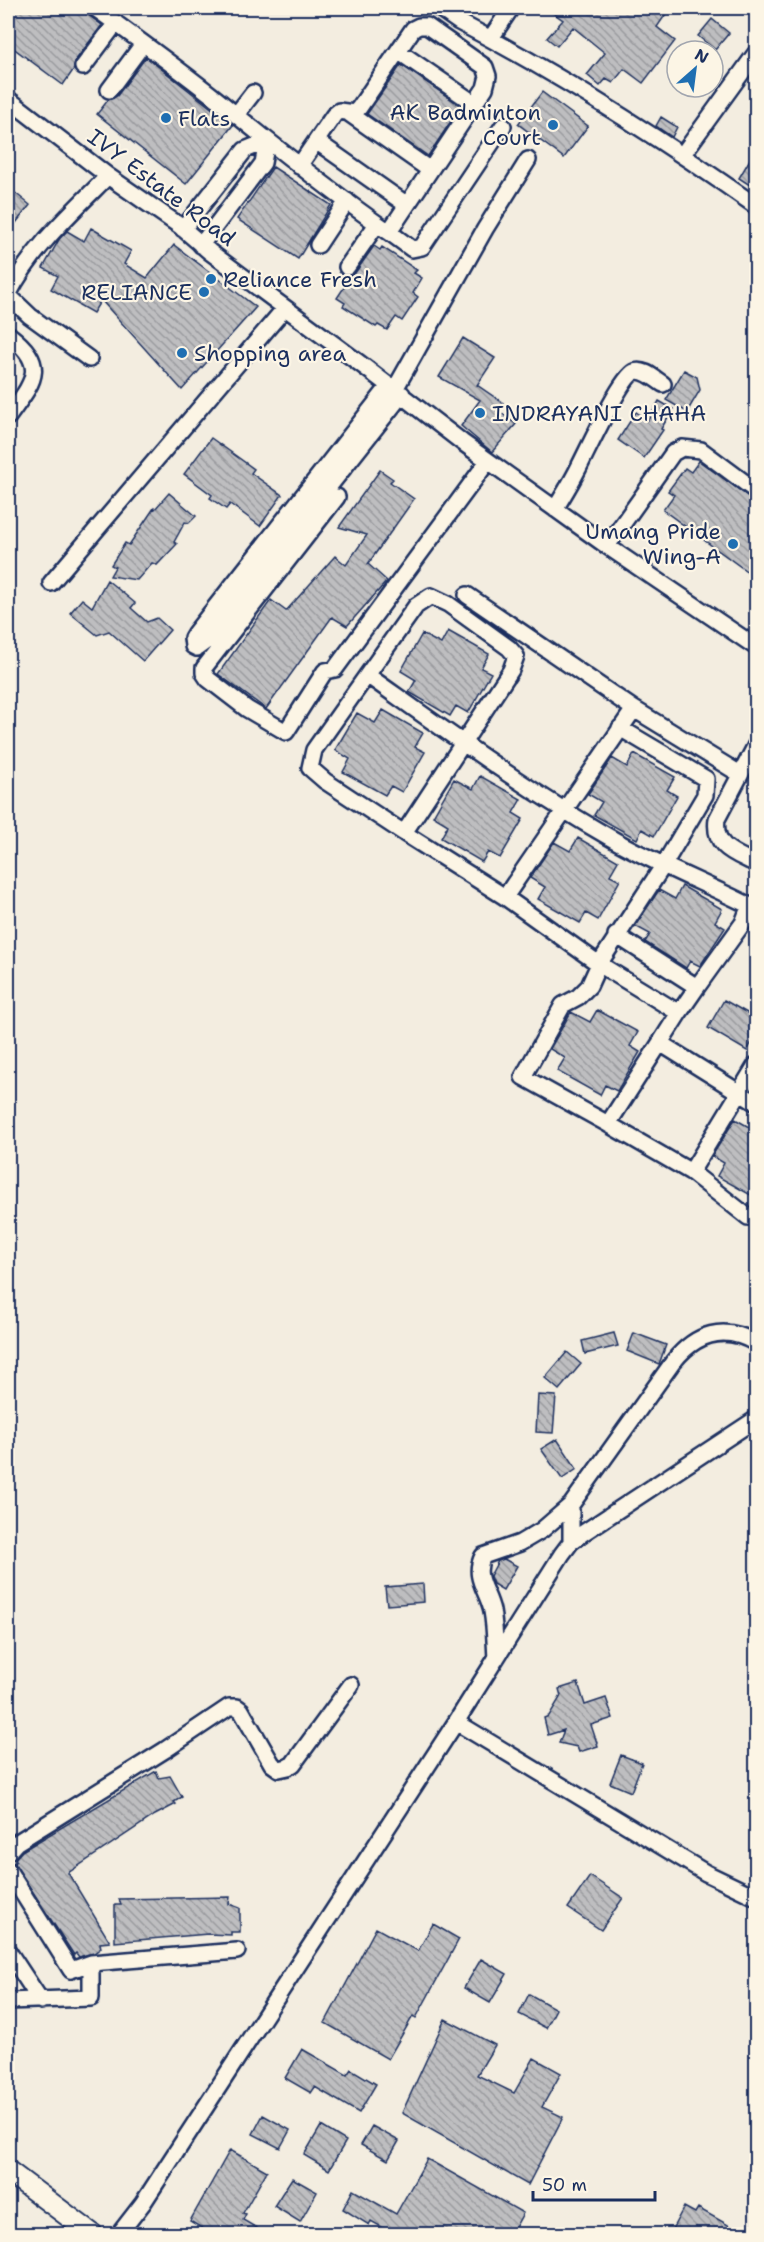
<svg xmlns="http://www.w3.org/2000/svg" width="764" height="2242" font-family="'Shantell Sans',sans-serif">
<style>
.building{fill:url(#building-back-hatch);stroke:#1b2f5e;stroke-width:1.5}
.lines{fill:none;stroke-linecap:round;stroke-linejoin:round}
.minor-casing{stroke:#1b2f5e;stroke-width:20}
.major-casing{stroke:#1b2f5e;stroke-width:24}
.minor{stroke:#fcf5e5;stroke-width:15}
.major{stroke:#fcf5e5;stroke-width:20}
.poi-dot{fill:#1f6fb2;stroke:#fcf5e5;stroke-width:2}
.labels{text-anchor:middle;stroke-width:4.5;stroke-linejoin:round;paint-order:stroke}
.poi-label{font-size:22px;fill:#1b2f5e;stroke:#fcf5e5;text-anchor:start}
.street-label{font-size:22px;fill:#1b2f5e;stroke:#fcf5e5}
</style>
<defs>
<pattern id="building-back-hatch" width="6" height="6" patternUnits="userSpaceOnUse" patternTransform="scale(1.5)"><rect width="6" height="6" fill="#bebec0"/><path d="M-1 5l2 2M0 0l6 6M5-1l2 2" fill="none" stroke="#9a9b9f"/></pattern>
</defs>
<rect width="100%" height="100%" fill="#f3ede0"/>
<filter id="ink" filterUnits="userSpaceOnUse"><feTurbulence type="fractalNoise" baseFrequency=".0167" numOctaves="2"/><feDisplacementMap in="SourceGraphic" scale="12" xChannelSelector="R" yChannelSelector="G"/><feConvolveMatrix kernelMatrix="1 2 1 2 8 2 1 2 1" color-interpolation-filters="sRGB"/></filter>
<g filter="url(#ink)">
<path class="building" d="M8,8H78L102,25L75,61L74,69L63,85L8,44Z
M546,8H670L657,27L675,41L643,83L624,69L613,83L606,79L600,86L587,75L605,53L573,27L557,46L547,38L563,20Z
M712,19L729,33L715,50L698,36Z
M146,57L233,125L186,184L97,114L108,100L117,96Z
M401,65L461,106L428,156L367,114Z
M542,92L588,126L564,158L518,124Z
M661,117L677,127L672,137L656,126Z
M756,149V189L739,178Z
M273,167L331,205L298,259L237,219Z
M8,187L30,205L8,233Z
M91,228L131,251L124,264L147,278L174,245L256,307L182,390L101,300L93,313L51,289L58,276L43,268L60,238L67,231L84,241Z
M374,246L380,250L382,247L417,270L414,273L422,278L413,293L418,297L402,321L396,317L387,330L378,325L376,327L343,306L345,303L337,298L347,283L343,280L345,276L355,273Z
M463,338L495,358L477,385L503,403L497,410L516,424L492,452L461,426L480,400L439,377Z
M684,370L697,377L700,390L687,412L666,400Z
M659,401L673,409L661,429L663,430L644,458L618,440L636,412L648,420Z
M211,438L254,469L251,473L282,495L260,526L230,504L226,509L210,498L212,495L184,474Z
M699,461L756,502V578L663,510L674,495L668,491L685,468L691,472Z
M380,470L393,479L390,482L414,499L368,564L387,581L347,626L332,617L266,709L218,674L271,600L286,611L335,556L346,565L367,535L339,527Z
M169,493L196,516L189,523L185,522L174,542L177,544L157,565L152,563L137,580L110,576L115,567L111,565L125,543L129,545L154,508L155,509Z
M107,580L135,603L131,608L147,622L157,618L170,630L143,661L109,631L97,635L70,613L82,599L92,607Z
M448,631L489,654L481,668L491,673L468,713L456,706L450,716L409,692L416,680L401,671L422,634L441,644Z
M383,710L423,733L415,747L425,752L402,792L391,786L385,795L343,772L350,759L335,750L357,713L375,723Z
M634,754L675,777L667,790L677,796L654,836L642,829L637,839L594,815L602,802L588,794L612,758L627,767Z
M480,776L521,799L513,813L523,819L500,858L488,852L482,862L441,838L448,825L433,816L454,779L473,789Z
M578,838L618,861L610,875L620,880L598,920L586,913L580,923L538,899L545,887L530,878L554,842L570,851Z
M682,886L722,909L715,922L725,928L700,966L690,961L686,968L645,942L650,934L635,926L659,890L675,899Z
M724,1000L756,1018V1035L747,1051L708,1028Z
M597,1010L638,1032L630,1046L640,1052L617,1091L605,1085L600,1095L557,1071L565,1058L550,1049L571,1012L590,1022Z
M735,1119L756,1131V1198L717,1176L724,1163L712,1156Z
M614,1333L618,1346L585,1354L582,1341Z
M634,1333L666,1345L659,1364L627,1351Z
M567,1352L581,1364L559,1390L545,1378Z
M538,1395L556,1396L553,1433L536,1432Z
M557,1439L577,1469L562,1479L541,1449Z
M504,1559L517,1566L503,1590L493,1584L490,1576L498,1561Z
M423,1584L424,1602L387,1605L385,1587Z
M578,1683L585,1705L606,1698L613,1718L591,1725L598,1746L579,1752L577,1747L559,1743L564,1730L548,1735L544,1718L549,1716L561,1696L559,1689Z
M621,1755L642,1763L631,1792L610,1783Z
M156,1771L159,1778L170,1776L182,1797L174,1802L176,1804L155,1815L68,1873L110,1942L100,1943L101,1948L94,1953L79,1957L76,1953L74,1955L14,1863L17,1861L15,1859L22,1851Z
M590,1876L623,1898L601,1930L568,1908Z
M230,1897L229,1904L240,1908V1932H231V1935L208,1934L115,1942V1905H121L119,1899Z
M433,1924L459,1939L416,2018L413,2016L388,2059L325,2023L376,1928L418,1951Z
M481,1959L507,1974L490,2003L464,1988Z
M529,1994L556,2009L546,2028L519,2014Z
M445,2019L495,2045L477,2075L514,2093L534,2058L561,2073L542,2107L563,2117L528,2185L402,2113Z
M302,2049L347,2075L351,2069L376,2084L359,2113L315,2087L311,2093L285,2078Z
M263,2115L290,2130L280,2148L253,2134Z
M321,2126L346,2141L329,2170L304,2155Z
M372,2126L399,2141L388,2160L361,2145Z
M230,2150L267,2171L243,2213L246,2214L243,2220L269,2235H213L190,2221Z
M427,2159L523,2213L511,2235H396L371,2221L369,2225L343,2209L353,2190L396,2214Z
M292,2178L317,2192L300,2222L274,2206Z
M684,2207L695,2213L698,2208L746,2235H669Z"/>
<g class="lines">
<defs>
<path id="minor" d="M95,8C136,38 178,68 219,101C274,146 330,191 389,232L485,88L488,76L485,67L427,26H419L413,29L359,108L354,113L339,111L334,115L299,166
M439,8L459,22C562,76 661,139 756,206
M491,38L511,8
M398,51L475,104
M83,67L116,23
M109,90L143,44
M8,99L108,176L180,226L210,252L366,368L462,442L607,546L756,647
M350,114L430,170
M236,115L253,93
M316,141L407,205
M683,154L756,53
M183,229L245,150L267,141L263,163L201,245
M389,232L412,249L422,247L503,126
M318,245L347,201
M347,267L377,224
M8,334C50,366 33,382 8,417
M89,359L30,316L8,295C32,248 71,213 108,176
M390,385L195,633L192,638L193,646L197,648L208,640L402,394
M395,389L485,229L528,160
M337,497L204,668V673L208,679L247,709L286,732L325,671L335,669L488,461
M555,509C563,496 571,483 578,469C587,452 620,379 634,372C644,368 655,379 663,384
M607,546L673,453L682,448L701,450L756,491
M51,583L285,308
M467,595L634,709L740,774
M367,675C446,731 525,789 609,837C657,865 708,884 756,909
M756,745L717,819C713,848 735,853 756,864
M404,833L325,781L310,768L314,750L416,606L431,596L448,604L509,648L516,656L511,670L404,833L505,897L599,964L663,866L705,795L706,779L620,728
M505,897L634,709
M616,935L697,987L743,923L750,905
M679,1013L697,987
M660,1043L679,1013L599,964L589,986L578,997L563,1005L523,1077L608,1124L660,1043L756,1103
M756,1065L691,1172L748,1217L756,1215
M608,1124L691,1172
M571,1542V1505
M496,1659C495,1644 495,1627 492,1611C488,1591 472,1577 483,1556L520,1543L542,1530L571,1505L673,1362C696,1333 724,1324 756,1343
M456,1722L706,1873L756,1897
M8,1852L16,1843L165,1750L229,1707H237L241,1710L272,1764L279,1769L288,1767L293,1764L351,1685
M8,1870L71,1970L91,1963L237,1951
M8,1951L41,2001
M8,2001L91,1998V1963
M119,2234L143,2203L456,1722L562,1554L571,1542L583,1533L756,1419"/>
<path id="major" d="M8,2171L92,2234"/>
</defs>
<use href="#minor" class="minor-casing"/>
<use href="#major" class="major-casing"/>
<use href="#minor" class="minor"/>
<use href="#major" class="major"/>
</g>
</g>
<g class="poi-dot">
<circle cx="166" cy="118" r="6"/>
<circle cx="553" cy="125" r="6"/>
<circle cx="211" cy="279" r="6"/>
<circle cx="204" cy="292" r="6"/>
<circle cx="182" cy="353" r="6"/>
<circle cx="480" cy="413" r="6"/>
<circle cx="733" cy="544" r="6"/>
</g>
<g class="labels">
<g class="poi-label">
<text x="541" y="120" text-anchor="end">AK Badminton<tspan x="541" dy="25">Court</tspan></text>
<text x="178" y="126">Flats</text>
<text x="223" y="287">Reliance Fresh</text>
<text x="192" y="300" text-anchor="end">RELIANCE</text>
<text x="194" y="361">Shopping area</text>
<text x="492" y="421">INDRAYANI CHAHA</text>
<text x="721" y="539" text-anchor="end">Umang Pride<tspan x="721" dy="25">Wing-A</tspan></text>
</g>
<g class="street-label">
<text transform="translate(162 187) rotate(37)" y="8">IVY Estate Road</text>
</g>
</g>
<rect width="764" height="2242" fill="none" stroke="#fcf5e5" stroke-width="30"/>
<rect x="15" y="15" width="734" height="2212" fill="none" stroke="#1b2f5e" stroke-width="2" filter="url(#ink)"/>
<g transform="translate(695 69) rotate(28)"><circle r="28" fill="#fcf5e5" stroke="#a2a6af" stroke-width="1.5"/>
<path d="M0-4.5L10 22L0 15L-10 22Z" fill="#1f6fb2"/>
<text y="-9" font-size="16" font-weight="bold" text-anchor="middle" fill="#1b2f5e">N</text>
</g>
<path d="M533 2191v9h122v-9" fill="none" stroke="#1b2f5e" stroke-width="3"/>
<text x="542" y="2191" font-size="18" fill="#1b2f5e" stroke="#fcf5e5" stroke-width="4.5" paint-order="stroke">50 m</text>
</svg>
